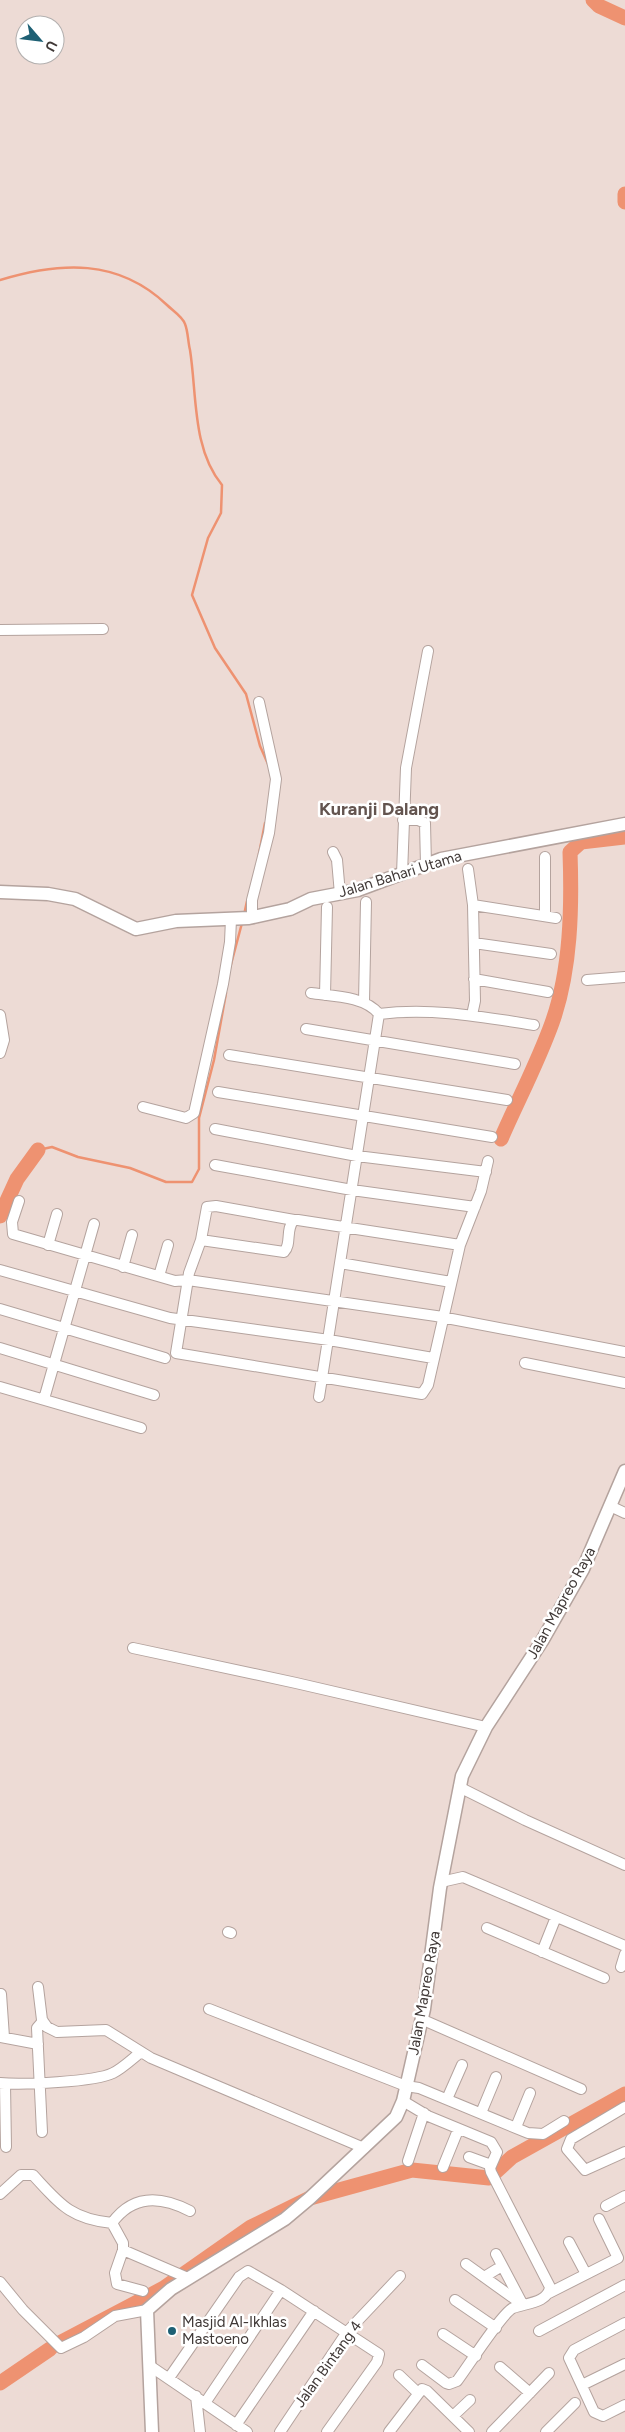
<svg xmlns="http://www.w3.org/2000/svg" width="625" height="2432" font-family="Figtree,sans-serif">
<style>
.lines{fill:none;stroke-linecap:round;stroke-linejoin:round}
.stream{stroke:#ee9271;stroke-width:2.5}
.river{stroke:#ee9271;stroke-width:15}
.minor-casing{stroke:#b4a39e;stroke-width:12}
.tertiary-casing{stroke:#b4a39e;stroke-width:15}
.minor{stroke:#fff;stroke-width:10}
.tertiary{stroke:#fff;stroke-width:12}
.poi-dot{fill:#1e6074;stroke:#fff;stroke-width:2}
.labels{text-anchor:middle;stroke-width:5;stroke-linejoin:round;paint-order:stroke}
.street-label{font-size:15px;fill:#403937;stroke:#fff}
.poi-label{font-size:15px;fill:#403937;stroke:#fff;text-anchor:start}
.quarter-label{font-size:18px;font-weight:bold;fill:#63544f;stroke:#fff}
</style>
<rect width="100%" height="100%" fill="#eddbd5"/>
<g class="lines">
<path class="stream" d="M0,280C60,262 118,258 167,305C172,310 183,317 185,324C188,331 188,342 190,350C197,394 192,449 222,485L221,513L208,538L192,595L215,648L246,694L260,746L268,764
M259,854L265,823
M244,915L247,901
M230,968L242,923
M38,1150L52,1147L78,1157L130,1168L166,1182H192L199,1169V1118L214,1060L226,993"/>
<path class="river" d="M593,0L599,6L625,18
M625,194V202
M501,1139C518,1100 538,1062 552,1023C571,970 572,907 570,852L581,842L625,837
M0,1216L17,1179L38,1150
M56,2345L164,2288L251,2227L310,2198L412,2170L489,2178L512,2157L625,2094
M0,2383L50,2349"/>
<defs>
<path id="minor" d="M0,630L103,629
M403,820H418L425,823L426,865
M333,852L337,860L340,894
M545,857V915
M468,869L473,905L475,1001L472,1015
M402,874L406,768L428,651
M473,905L556,918
M252,917V900L269,833L276,779L259,702
M474,943L551,954
M474,979L548,992
M587,980L625,977
M311,993C332,996 365,996 379,1014
M325,995L327,907
M364,1002L366,902
M0,1015L4,1040L0,1053
M306,1029L515,1064
M229,1055L507,1100
M218,1092L492,1137
M143,1107L186,1118L194,1113L223,984L230,942L231,919
M215,1129L357,1156L486,1172
M215,1165L352,1190L475,1207
M19,1201L12,1222L13,1234L175,1281L188,1280L436,1316L625,1352
M294,1220L216,1206L207,1207L201,1240L189,1273L176,1353L422,1394L428,1385L460,1245L481,1191L488,1161
M201,1240L284,1252C292,1244 285,1229 294,1220H298L460,1245
M48,1245L57,1214
M340,1263L451,1282
M123,1267L132,1235
M0,1270L170,1318L329,1340L433,1358
M159,1276L168,1245
M0,1309L165,1358
M0,1348L154,1395
M525,1363L625,1383
M0,1387L141,1428
M319,1397L379,1014C431,1007 483,1017 534,1025
M44,1399L94,1224
M610,1506L625,1513
M133,1648L296,1683L486,1727
M459,1787L525,1820L625,1865
M441,1882L463,1877L625,1946
M487,1928L604,1978
M228,1932L231,1933
M542,1952L556,1917
M621,1967L625,1954
M38,1987L42,2020L47,2027L57,2032L106,2030L151,2058L364,2148
M1,1994L4,2037
M209,2009L406,2086L419,2088L528,2133L543,2134L564,2121
M421,2019L581,2089
M0,2037L38,2044
M0,2083C21,2085 95,2082 113,2073C123,2068 132,2059 141,2052
M5,2084L6,2147
M447,2099L462,2065
M403,2101L428,2116L491,2142L497,2152L490,2168L491,2172L550,2287C548,2303 526,2303 513,2308C502,2313 467,2368 457,2381L449,2384L446,2383L422,2365
M625,2107L571,2139L567,2149L585,2170L625,2152
M481,2113L496,2077
M516,2127L530,2093
M42,2132L37,2028L43,2021
M469,2157L491,2165
M408,2161L424,2113
M443,2167L458,2130
M0,2194L21,2175H33C59,2203 70,2219 112,2223L123,2243V2250
M606,2206L625,2196
M112,2223C133,2194 161,2196 190,2211
M569,2242L586,2274
M466,2264L523,2305L496,2254
M484,2277L502,2266
M0,2282L23,2310L61,2348L84,2337L115,2316L147,2310
M143,2291L117,2284L115,2273L123,2250L188,2278
M549,2293L618,2258L599,2219
M455,2300L496,2328
M625,2323L574,2350L569,2358L594,2412L603,2416L625,2405
M539,2331L625,2285
M443,2334L476,2356
M150,2366L247,2432
M500,2367L530,2393
M399,2375L418,2393
M169,2378L239,2277L248,2271L281,2290L379,2354L377,2362L327,2432
M582,2385L625,2364
M196,2396L200,2432
M205,2403L281,2290
M453,2416L470,2400
M236,2425L314,2311
M280,2432L347,2332L400,2276
M389,2432L422,2389L427,2391L469,2432
M492,2432L549,2373
M546,2432L575,2403"/>
<path id="tertiary" d="M0,892L48,894L75,899L136,929L176,921L249,918L290,909L311,899L358,890L441,859L625,824
M152,2432L147,2310L171,2289L285,2219L310,2198L396,2117L403,2101L424,2009L440,1888L462,1776L486,1727L542,1641L583,1569L625,1471"/>
</defs>
<use href="#minor" class="minor-casing"/>
<use href="#tertiary" class="tertiary-casing"/>
<use href="#minor" class="minor"/>
<use href="#tertiary" class="tertiary"/>
</g>
<circle class="poi-dot" cx="172" cy="2331" r="5"/>
<g class="labels">
<g class="street-label">
<text transform="translate(400 874) rotate(-17)" y="5">Jalan Bahari Utama</text>
<text transform="translate(561 1603) rotate(-61)" y="5">Jalan Mapreo Raya</text>
<text transform="translate(424 1993) rotate(-80)" y="5">Jalan Mapreo Raya</text>
<text transform="translate(328 2364) rotate(-54)" y="5">Jalan Bintang 4</text>
</g>
<g class="poi-label">
<text x="182" y="2327">Masjid Al-Ikhlas<tspan x="182" dy="17">Mastoeno</tspan></text>
</g>
<g class="quarter-label">
<text x="379" y="815">Kuranji Dalang</text>
</g>
</g>
<g transform="translate(40 40) rotate(118)"><circle r="24" fill="#ffffff" stroke="#b3b0af"/>
<path d="M0-4L9 19L0 12L-9 19Z" fill="#1e6074"/>
<text y="-8" font-size="14" font-weight="bold" text-anchor="middle" fill="#403937">U</text>
</g>
</svg>
